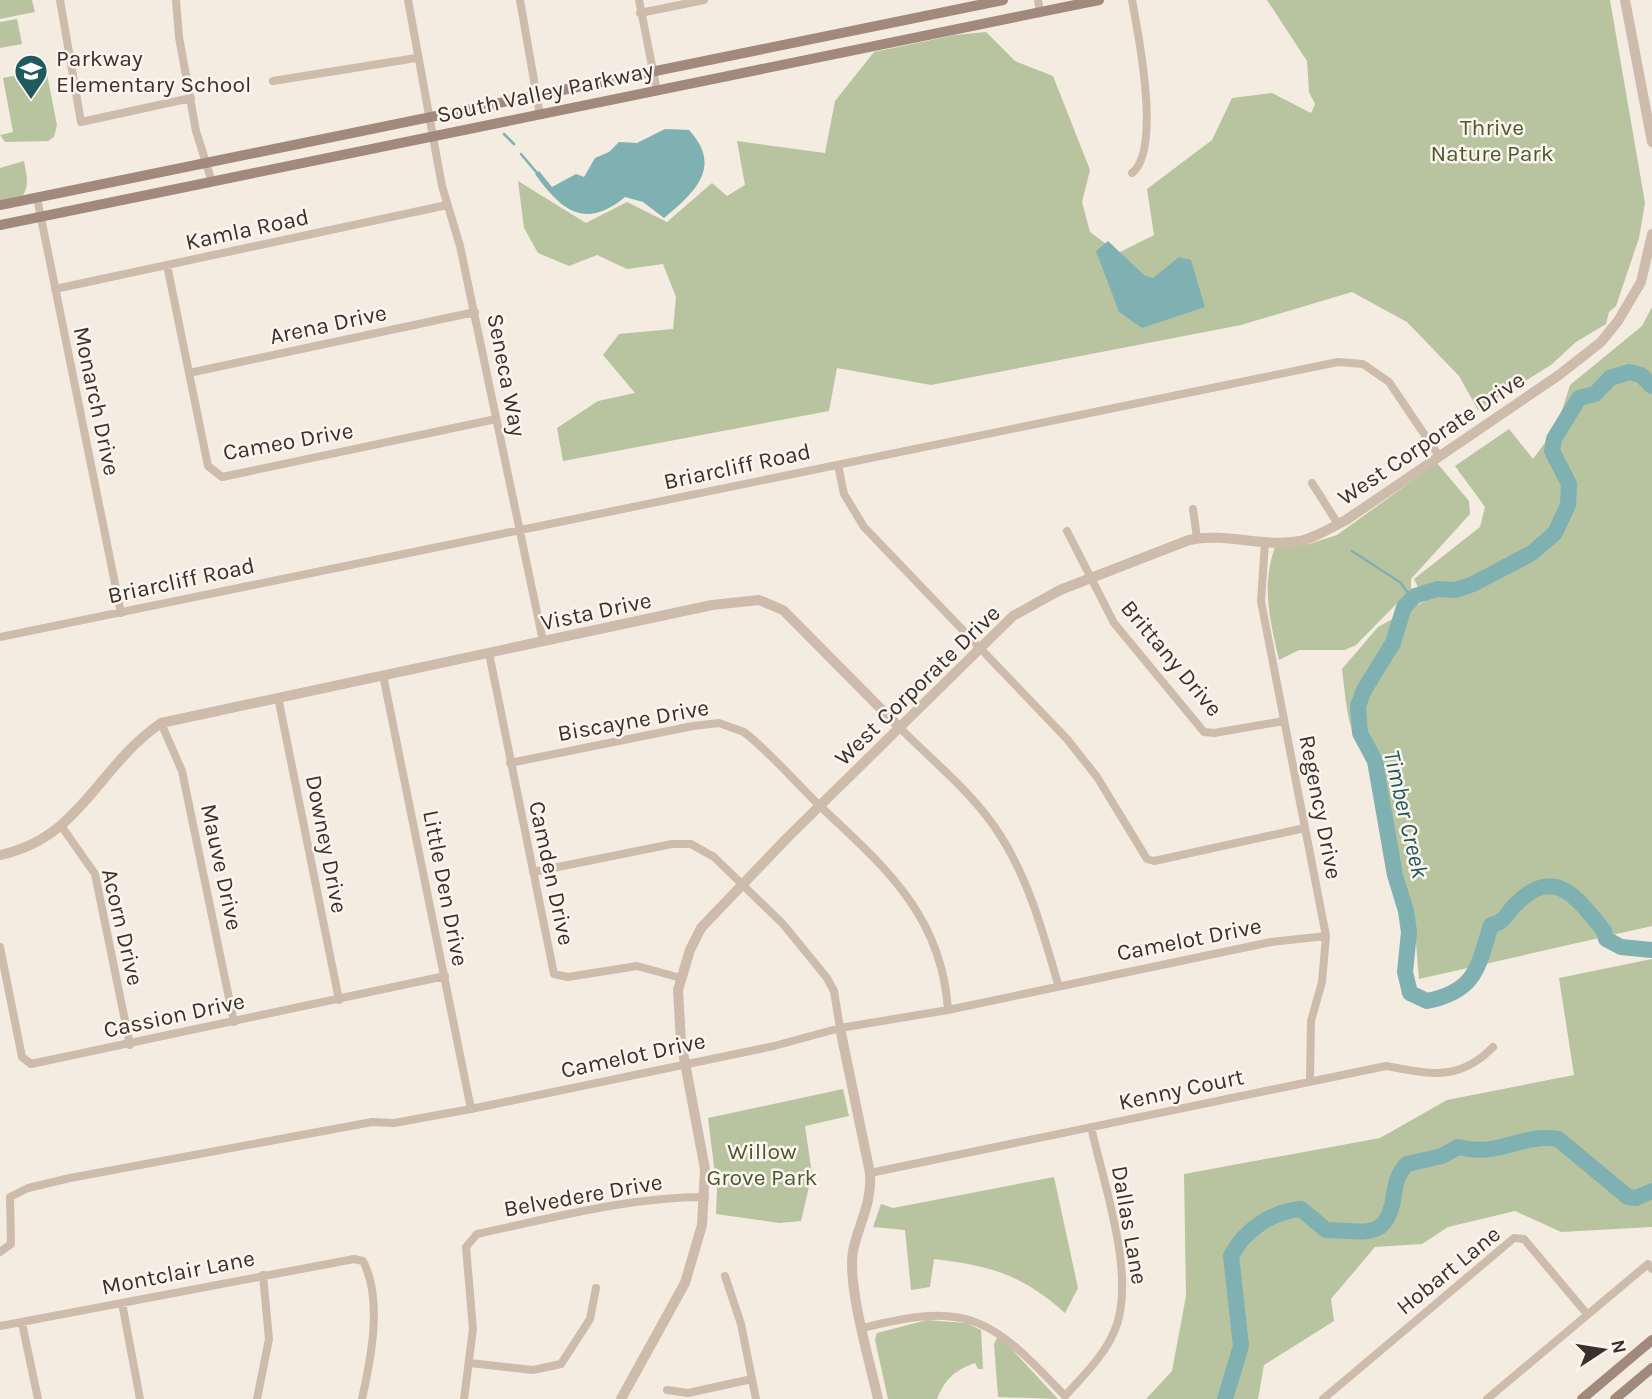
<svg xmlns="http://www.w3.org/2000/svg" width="1652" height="1399" font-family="Karla,sans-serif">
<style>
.green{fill:#b8c4a0}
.water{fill:#7fb0b2}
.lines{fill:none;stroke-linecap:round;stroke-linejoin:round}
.stream{stroke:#7fb0b2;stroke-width:2.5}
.river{stroke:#7fb0b2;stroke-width:16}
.minor{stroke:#cdbbac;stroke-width:8}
.tertiary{stroke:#cdbbac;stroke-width:10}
.secondary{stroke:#a18a7d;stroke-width:10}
.labels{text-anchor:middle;stroke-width:5;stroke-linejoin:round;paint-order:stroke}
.poi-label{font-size:23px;fill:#3b302b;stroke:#fbf5ee;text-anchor:start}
.street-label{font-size:23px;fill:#3b302b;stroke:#fbf5ee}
.park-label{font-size:23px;fill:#4a5a2e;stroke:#fbf5ee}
.water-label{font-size:24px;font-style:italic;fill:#1f5a5e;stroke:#fbf5ee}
</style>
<rect width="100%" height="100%" fill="#f4ebe1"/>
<path class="green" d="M0,0H32L35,12L0,19Z
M1267,0H1610L1645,203L1639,238L1616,306L1609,312L1606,324L1576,342L1551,365L1478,410L1459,376L1407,322L1352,292L1241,325L931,385L837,368L829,411L563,461L557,428L598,401L635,393L603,355L619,334L673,329L676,297L663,264L627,269L597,255L569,266L538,253L524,228L518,181L586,223L627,202L667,222L712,183L727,196L745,185L737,141L825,153L835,101L874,52L955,35L986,32L1015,61L1053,76L1090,170L1082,202L1090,232L1118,253L1154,235L1147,189L1212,140L1232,98L1272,93L1311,113L1315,104L1309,92L1307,61Z
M17,19L22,44L0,48V22Z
M46,69L57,125L54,137L48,141L5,142L0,135L13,132L3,78Z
M24,161C26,173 30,184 23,195L0,200V168Z
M1652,307V926L1419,979L1414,920L1398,854L1386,777C1347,746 1348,716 1342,669L1378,627L1425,601L1414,579L1480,527L1485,507L1455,466L1509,429L1533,459L1557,426L1570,385L1642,326Z
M1437,463L1469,501L1470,514L1411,579V589L1356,645L1345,650H1299L1279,660C1270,621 1261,586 1275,547L1309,544L1337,535Z
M1652,959V1227L1561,1232L1515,1211L1448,1227L1422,1244L1375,1247L1331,1299L1334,1321L1264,1365L1258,1399H1146L1172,1371L1186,1296L1184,1174L1380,1138L1447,1100L1574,1075L1559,978Z
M843,1089L849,1116L805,1126L812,1174L801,1221L779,1223L716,1214L717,1190L708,1118Z
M1054,1177L1078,1288L1065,1313C1021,1274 991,1266 934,1259L930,1287L911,1290L905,1230L873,1227L881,1204L893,1208Z
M927,1320L966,1323L981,1330L983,1369H978L975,1363C955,1370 945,1379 937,1399H888L875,1340L877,1333Z
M997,1338L1007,1344L1058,1399L998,1397L994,1344Z"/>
<path class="water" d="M665,129L689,130C723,167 695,192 664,218L643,202L625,197C585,230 562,211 535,174L539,171L552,187L576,174L584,177L595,158L609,152L619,142L637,143Z
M1108,241L1144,275L1153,278L1179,257L1191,260L1205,307L1142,328L1119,312L1096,251Z"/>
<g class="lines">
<path class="stream" d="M504,134L514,144
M521,154L537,173
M1352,551L1401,583L1412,599"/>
<path class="river" d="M1652,386L1641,375L1629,372L1610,378L1595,394L1579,398L1554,439L1552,451L1569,484L1568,505L1555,533L1532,553L1473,584L1456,590L1437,589L1415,596L1404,607L1393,643L1364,690L1358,706L1360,733L1375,761L1395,875L1406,911L1409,932L1405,972L1410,993L1427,1001C1477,991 1478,966 1491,925C1505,922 1506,914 1515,905C1555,864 1577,898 1604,931L1606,939L1621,947L1652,950
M1225,1399L1241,1346L1231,1256C1244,1230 1273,1211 1301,1209L1326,1230C1366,1231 1388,1241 1394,1194C1396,1182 1398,1173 1407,1164L1442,1156L1458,1147C1498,1158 1521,1133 1558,1139L1628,1197L1636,1198L1652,1191"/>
<path class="minor" d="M60,0L81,122L191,98
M176,0L179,37L196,131L212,182
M408,0L442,186L460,246L543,641
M520,0L540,115
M639,0L657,91
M1038,0L1040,12
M1132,0C1138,33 1162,150 1132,173
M640,13L704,0
M273,81L416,58
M37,198L121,613
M167,265L208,466L222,477L496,419
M55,289L447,205
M189,373L475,312
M838,465L844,494L864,527L1067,739L1097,777L1147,859L1154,861L1305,828
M1312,483L1338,524
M1193,509L1197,538
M1067,531L1114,623L1204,732L1214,733L1284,721
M1265,542L1261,601L1326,936L1322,982L1311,1021L1310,1080
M0,637L1338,362L1363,364L1389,382L1439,456
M489,653L554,974L568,977L637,966L681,978
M383,675L471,1109
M278,697L339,1000
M161,723L182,771L234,1022
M901,729C935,763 974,794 1000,835C1029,880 1043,933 1058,984
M510,763L693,726L719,723L744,732C772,754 795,782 821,807C885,867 942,916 948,1010
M62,827L95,874L130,1045
M533,872L672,844H691L714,857L783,924L827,978L834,991L840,1028
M0,947L22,1057L31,1064L445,976
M870,1173L1386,1066C1430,1074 1459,1082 1493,1047
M0,1252L11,1244L10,1197L28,1188L70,1178L372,1122L394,1123L471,1109L774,1046L840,1028L948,1010L1271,942L1326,936
M725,1276L741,1324L756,1399
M122,1303L140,1399
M22,1323L38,1399
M0,1326L354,1259L363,1261C383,1299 371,1359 362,1399
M863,1328C970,1300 992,1319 1065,1396C1083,1376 1103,1357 1114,1332C1138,1280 1103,1182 1091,1127
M470,1363L533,1370L561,1364L590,1319L596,1288
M667,1390L688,1393L752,1379
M257,1399L269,1339L263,1275
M464,1399L473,1329L466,1247L477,1234C552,1218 628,1197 705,1197
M1323,1399L1514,1238L1524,1239L1587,1314
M1487,1399L1648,1264L1652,1269"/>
<path class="tertiary" d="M1625,0L1652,142
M0,855C82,837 97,767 161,723L712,605L759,600L783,610L901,729
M840,1028L870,1173C872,1205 859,1222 853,1251C847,1286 870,1362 878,1399
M621,1399L685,1283L702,1225L705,1169L681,1042L678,990L690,950L701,928L787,838L1013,616L1060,590L1189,540C1226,532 1263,548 1300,541C1317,537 1330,528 1346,520L1559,375L1601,342L1618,321L1641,282L1652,234"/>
<path class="secondary" d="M0,205L1003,0
M0,225L1099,0
M1582,1399L1652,1340
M1615,1399L1652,1368"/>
</g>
<defs>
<symbol id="school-pin" viewBox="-11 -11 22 30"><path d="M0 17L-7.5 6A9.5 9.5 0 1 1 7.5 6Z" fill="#1f5a5e" stroke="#fbf5ee"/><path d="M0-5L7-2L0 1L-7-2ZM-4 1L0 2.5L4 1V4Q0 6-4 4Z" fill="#fff"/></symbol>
</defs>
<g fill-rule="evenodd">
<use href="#school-pin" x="12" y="52" width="38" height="52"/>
</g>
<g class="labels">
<g class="poi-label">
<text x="56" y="66">Parkway<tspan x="56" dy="26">Elementary School</tspan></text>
</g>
<g class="street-label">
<text transform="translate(545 92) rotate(-12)" y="8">South Valley Parkway</text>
<text transform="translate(247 229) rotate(-12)" y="8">Kamla Road</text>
<text transform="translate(328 324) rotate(-12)" y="8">Arena Drive</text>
<text transform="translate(507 375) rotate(79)" y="8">Seneca Way</text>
<text transform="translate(97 401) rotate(78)" y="8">Monarch Drive</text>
<text transform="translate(1431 438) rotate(-34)" y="8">West Corporate Drive</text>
<text transform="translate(288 441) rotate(-10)" y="8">Cameo Drive</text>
<text transform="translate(737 466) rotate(-12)" y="8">Briarcliff Road</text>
<text transform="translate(181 580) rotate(-12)" y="8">Briarcliff Road</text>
<text transform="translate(596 611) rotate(-12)" y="8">Vista Drive</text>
<text transform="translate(1172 658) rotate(50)" y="8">Brittany Drive</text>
<text transform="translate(917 685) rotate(-44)" y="8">West Corporate Drive</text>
<text transform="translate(633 720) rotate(-10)" y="8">Biscayne Drive</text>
<text transform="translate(1321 807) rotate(79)" y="8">Regency Drive</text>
<text transform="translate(327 844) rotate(79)" y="8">Downey Drive</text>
<text transform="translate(222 867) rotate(78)" y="8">Mauve Drive</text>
<text transform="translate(552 873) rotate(78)" y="8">Camden Drive</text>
<text transform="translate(446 888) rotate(79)" y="8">Little Den Drive</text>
<text transform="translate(123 927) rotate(77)" y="8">Acorn Drive</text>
<text transform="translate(1189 939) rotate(-11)" y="8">Camelot Drive</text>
<text transform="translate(174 1015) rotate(-12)" y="8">Cassion Drive</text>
<text transform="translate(633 1055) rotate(-12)" y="8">Camelot Drive</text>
<text transform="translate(1181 1089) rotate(-12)" y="8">Kenny Court</text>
<text transform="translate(583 1195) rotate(-10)" y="8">Belvedere Drive</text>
<text transform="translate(1130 1225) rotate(80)" y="8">Dallas Lane</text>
<text transform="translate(1448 1270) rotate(-39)" y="8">Hobart Lane</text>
<text transform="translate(178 1272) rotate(-11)" y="8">Montclair Lane</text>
</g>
<g class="park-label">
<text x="1492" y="135">Thrive<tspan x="1492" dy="26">Nature Park</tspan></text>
<text x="762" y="1159">Willow<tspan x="762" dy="26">Grove Park</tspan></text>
</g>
<g class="water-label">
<text transform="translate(1406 814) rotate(77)" y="8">Timber Creek</text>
</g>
</g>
<g transform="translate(1603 1350) rotate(78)" stroke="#fbf5ee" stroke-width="5" paint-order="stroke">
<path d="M0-5L12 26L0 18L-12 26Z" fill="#3b302b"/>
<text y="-10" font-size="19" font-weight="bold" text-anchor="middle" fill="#3b302b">N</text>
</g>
</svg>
